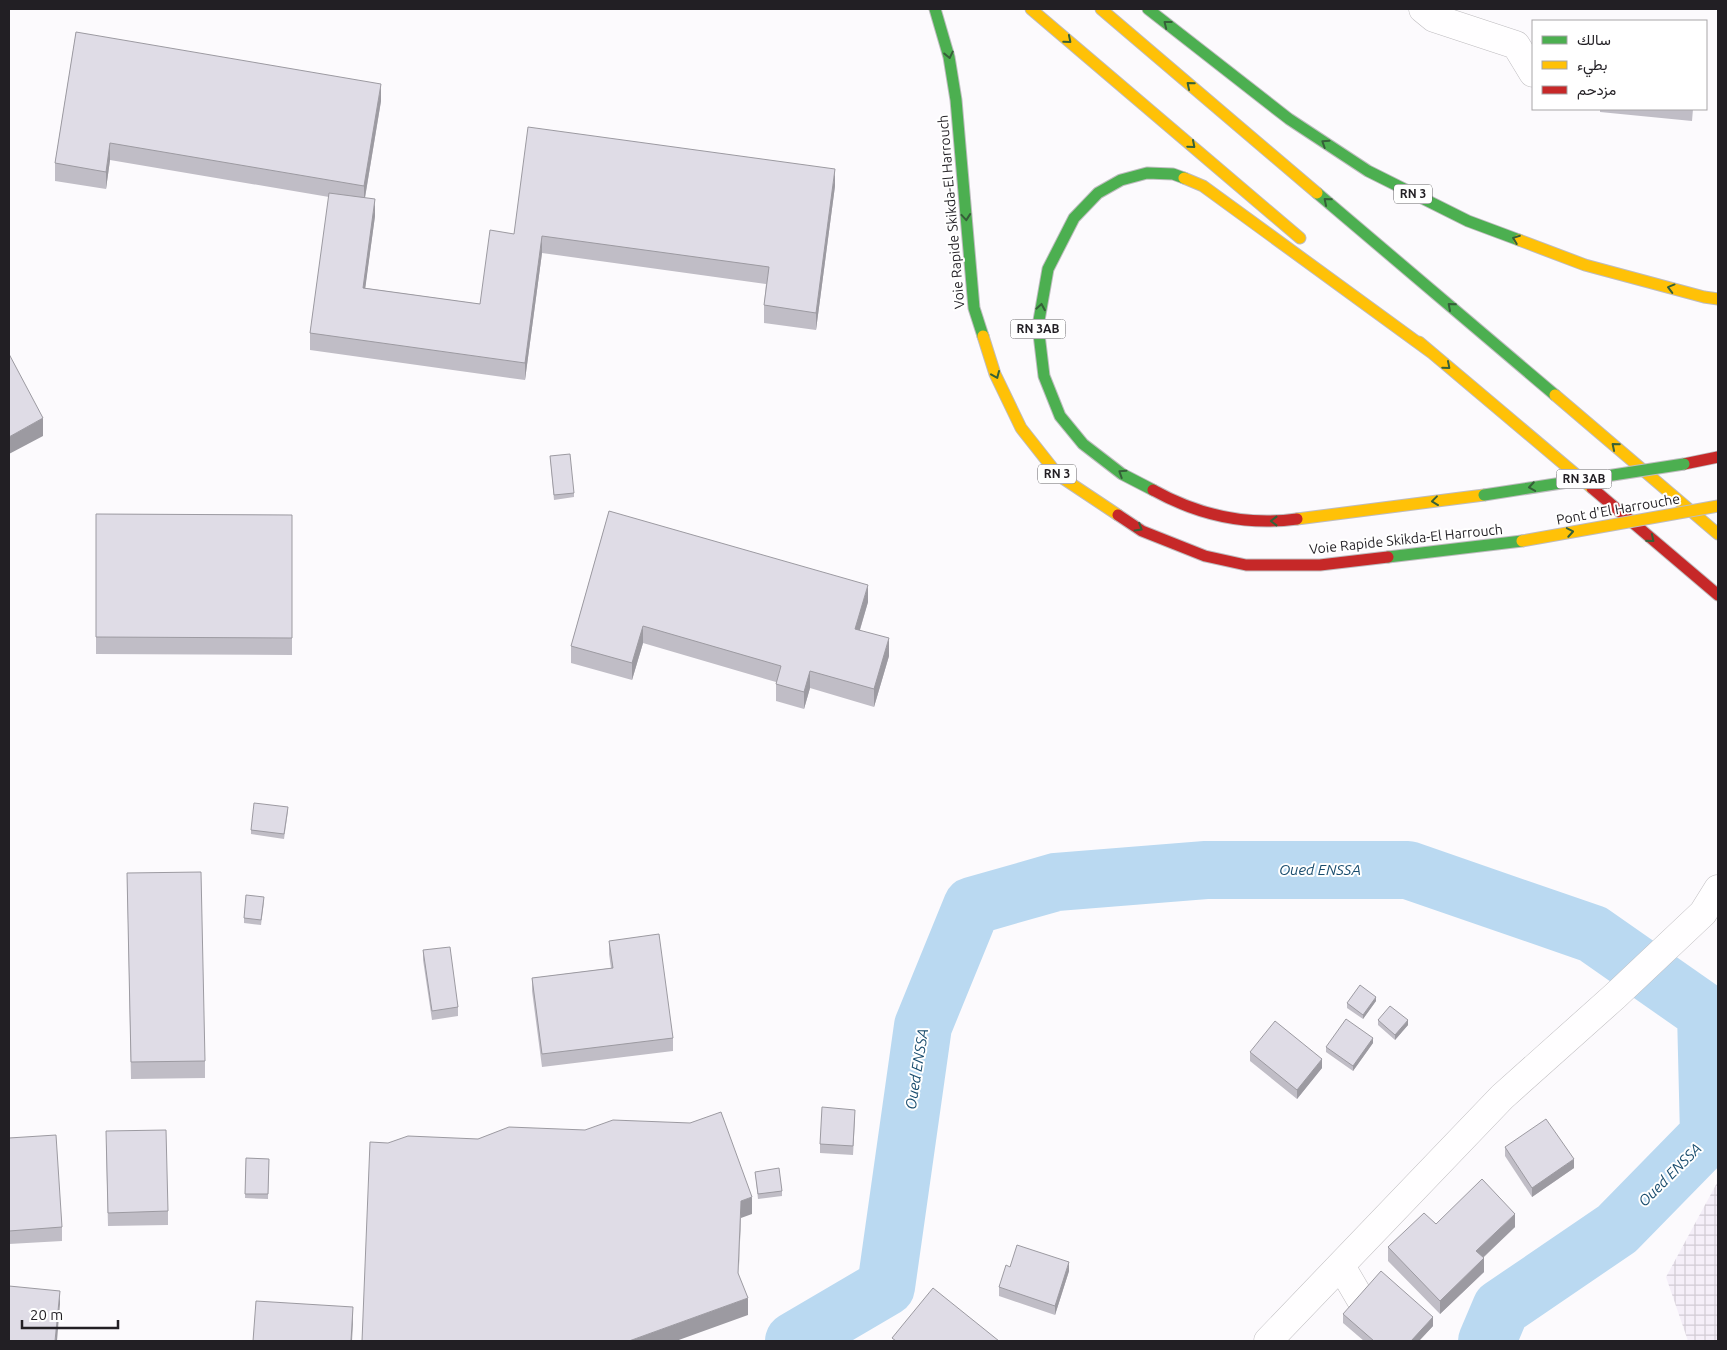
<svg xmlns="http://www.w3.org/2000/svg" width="1727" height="1350" font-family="Ubuntu,Vazirmatn,sans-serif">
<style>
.industrial{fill:url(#industrial-grid)}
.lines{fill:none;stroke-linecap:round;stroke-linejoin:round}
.river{stroke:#bad9f1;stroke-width:58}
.street-casing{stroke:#bebcbf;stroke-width:29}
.fast-casing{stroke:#bebcbf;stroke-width:13}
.slow-casing{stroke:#bebcbf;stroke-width:13}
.jam-casing{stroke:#bebcbf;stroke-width:13}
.street{stroke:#fffeff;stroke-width:28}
.fast{stroke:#4caf50;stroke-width:11}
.slow{stroke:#ffc107;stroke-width:11}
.jam{stroke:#c62828;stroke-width:11}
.fast-bridge-casing{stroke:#bebcbf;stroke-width:13;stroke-linecap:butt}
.slow-bridge-casing{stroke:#bebcbf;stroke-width:13;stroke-linecap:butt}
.fast-bridge{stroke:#4caf50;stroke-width:11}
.slow-bridge{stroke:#ffc107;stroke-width:11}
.wall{fill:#c0bdc6}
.shaded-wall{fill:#9c9aa1}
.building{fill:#dfdce6;stroke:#9c9aa1}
.oneway{stroke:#356038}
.labels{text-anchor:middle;stroke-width:4;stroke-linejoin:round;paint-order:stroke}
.shield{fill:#fff;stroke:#646266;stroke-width:1}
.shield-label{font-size:12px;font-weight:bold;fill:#221f24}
.street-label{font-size:14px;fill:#221f24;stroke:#fff}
.water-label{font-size:15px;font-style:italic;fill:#1a4d6e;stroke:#fff}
</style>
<defs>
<pattern id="industrial-grid" width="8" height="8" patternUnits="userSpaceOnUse" patternTransform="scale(1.25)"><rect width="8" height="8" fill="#f5eff9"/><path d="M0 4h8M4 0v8" fill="none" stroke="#d2ccd5"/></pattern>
</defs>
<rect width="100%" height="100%" fill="#fcfafd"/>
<path class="industrial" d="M1718,1181V1341H1688L1666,1277Z"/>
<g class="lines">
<path class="river" d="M794,1341L886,1287L923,1026L972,906L1056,882L1206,870H1408L1593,934L1706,1013L1709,1135L1617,1229L1501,1308L1487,1341"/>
<defs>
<path id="street" d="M1423,9L1434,18L1516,45L1533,73
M1341,1266L1382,1336L1383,1341
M1268,1341L1502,1097L1615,996L1703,913L1718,889"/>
<path id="fast" d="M935,9L949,57L956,100L974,308L983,336
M1148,9L1289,119L1368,171L1468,221L1519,240
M1317,193L1555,395
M1153,490L1122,474L1083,444L1060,416L1044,376L1038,326L1048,269L1074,218L1098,193L1121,180L1147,173L1173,174L1184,178
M1388,557L1522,541"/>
<path id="slow" d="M1031,9L1300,238
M1101,9L1317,193
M1184,178L1203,186L1432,353
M1519,240L1585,265L1704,297L1718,299
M983,336L995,374L1021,428L1058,475L1118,515
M1419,342L1592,488
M1555,395L1718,534
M1297,519L1484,495"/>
<path id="jam" d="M1684,464L1718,457
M1592,488L1718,595
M1153,490C1198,515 1246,526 1297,519
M1118,515L1142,531L1205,556L1246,565H1320L1388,557"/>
</defs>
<use href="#street" class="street-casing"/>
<use href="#fast" class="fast-casing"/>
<use href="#slow" class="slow-casing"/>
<use href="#jam" class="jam-casing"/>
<use href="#street" class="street"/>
<use href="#fast" class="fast"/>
<use href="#slow" class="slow"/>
<use href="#jam" class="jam"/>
<defs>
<path id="fast-bridge" d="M1484,495L1684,464"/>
<path id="slow-bridge" d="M1522,541L1718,506"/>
</defs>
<use href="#fast-bridge" class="fast-bridge-casing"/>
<use href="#slow-bridge" class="slow-bridge-casing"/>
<use href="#fast-bridge" class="fast-bridge"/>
<use href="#slow-bridge" class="slow-bridge"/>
</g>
<path class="wall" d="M76,32L381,101L365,198L375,216L365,288L480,304L514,234L835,186L816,330L764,323V305L766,284L542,253L525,380L310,350V333L329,197L110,160L106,189L55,181V163Z
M1600,109H1693L1692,121L1600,112Z
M550,456L574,493V497L554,500Z
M609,511L868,602L860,630L889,656L874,707L810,688L804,709L776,701V682L643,643L632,680L571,663V646Z
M96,514L292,515V655L96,654Z
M288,811L284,839L251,834V830Z
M127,873L205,1061V1078L131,1079Z
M264,902L261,925L244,923V918Z
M609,941L673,1038V1051L542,1067L532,991V978L611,968L609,954Z
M423,950L458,1007V1016L432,1020L423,960Z
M1376,1001L1363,1019L1347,1008V1003Z
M1378,1020L1408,1025L1395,1040L1378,1025Z
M1373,1043L1353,1071L1326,1052V1047Z
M1250,1052L1322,1068L1297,1099L1250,1061Z
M855,1119L853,1155L820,1153V1144Z
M9,1138L62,1227V1241L9,1244Z
M106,1145L168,1211V1225L108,1226Z
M1505,1147L1574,1168L1532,1197L1505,1156Z
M246,1158L269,1159L268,1199L245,1198Z
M755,1172L782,1191V1196L758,1199Z
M1436,1224L1515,1227L1483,1258L1484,1272L1440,1314L1388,1261V1247Z
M1010,1267L1069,1271L1055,1315L999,1296V1287Z
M1343,1314L1433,1326L1419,1341H1364L1343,1323Z"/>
<path class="shaded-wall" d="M381,84V101L364,203V186Z
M110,143V160L106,189V172Z
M835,169V186L816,330V313Z
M375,199V216L363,305V288Z
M542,236V253L525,380V363Z
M43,418V436L9,454V437Z
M868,585V602L855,646V629Z
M643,626V643L632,680V663Z
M889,638V656L874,707V689Z
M810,671V688L804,709V692Z
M1376,997V1001L1363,1019V1015Z
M1408,1020V1025L1395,1040V1035Z
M1373,1038V1043L1353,1071V1066Z
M1322,1059V1068L1297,1099V1090Z
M1574,1159V1168L1532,1197V1188Z
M752,1197V1214L741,1218L738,1290L741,1201Z
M1515,1214V1227L1476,1264V1251Z
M1484,1258V1272L1440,1314V1301Z
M1069,1262V1271L1055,1315V1306Z
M60,1291V1304L57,1341H55Z
M748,1298V1315L676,1341H629Z
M353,1307V1321L352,1341H351Z
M1433,1317V1326L1419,1341H1411Z"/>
<path class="building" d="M76,32L381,84L364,186L110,143L106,172L55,163Z
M528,127L835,169L816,313L764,305L769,267L542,236L525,363L310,333L329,193L375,199L363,288L480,304L490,230L514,234Z
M9,354L43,418L9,437Z
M570,454L574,493L554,495L550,456Z
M609,511L868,585L855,629L889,638L874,689L810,671L804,692L776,684L781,666L643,626L632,663L571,646Z
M96,514L292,515V638L96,637Z
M254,803L288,807L284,834L251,830Z
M201,872L205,1061L131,1062L127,873Z
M246,895L264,897L261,920L244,918Z
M659,934L673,1038L542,1054L532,978L613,968L609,941Z
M450,947L458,1007L432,1011L423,950Z
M1360,985L1376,997L1363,1015L1347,1003Z
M1390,1006L1408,1020L1395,1035L1378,1020Z
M1346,1019L1373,1038L1353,1066L1326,1047Z
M1275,1021L1322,1059L1297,1090L1250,1052Z
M822,1107L855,1110L853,1146L820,1144Z
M721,1112L752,1197L741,1201L738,1273L748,1298L629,1341H362L370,1142L388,1143L408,1136L478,1139L509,1127L585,1130L613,1120L690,1123Z
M1546,1119L1574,1159L1532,1188L1505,1147Z
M166,1130L168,1211L108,1213L106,1131Z
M56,1135L62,1227L9,1231V1138Z
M246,1158L269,1159L268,1194H245Z
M779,1168L782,1191L758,1194L755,1172Z
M1482,1179L1515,1214L1476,1251L1484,1258L1440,1301L1388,1247L1424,1213L1436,1224Z
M1017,1245L1069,1262L1055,1306L999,1287L1006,1265L1010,1267Z
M1381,1271L1433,1317L1411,1341H1374L1343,1314Z
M9,1286L60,1291L55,1341H9Z
M933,1288L999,1341H896L892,1338Z
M256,1301L353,1307L351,1341H253Z"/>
<defs><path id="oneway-chevron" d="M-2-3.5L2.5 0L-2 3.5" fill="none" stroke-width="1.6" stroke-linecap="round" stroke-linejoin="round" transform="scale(1.25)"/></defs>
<g class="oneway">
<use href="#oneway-chevron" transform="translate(1167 24) rotate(-142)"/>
<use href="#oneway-chevron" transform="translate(1068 40) rotate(40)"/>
<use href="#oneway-chevron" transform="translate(949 55) rotate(78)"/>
<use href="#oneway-chevron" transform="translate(1190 85) rotate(-140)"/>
<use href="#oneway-chevron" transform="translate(1325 143) rotate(-147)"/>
<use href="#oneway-chevron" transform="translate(1192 145) rotate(41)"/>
<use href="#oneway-chevron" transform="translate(1327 201) rotate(-140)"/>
<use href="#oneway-chevron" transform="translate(966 217) rotate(85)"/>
<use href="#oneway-chevron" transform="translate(1516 239) rotate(-159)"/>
<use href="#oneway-chevron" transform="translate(1671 288) rotate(-165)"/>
<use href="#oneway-chevron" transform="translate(1451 306) rotate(-139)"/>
<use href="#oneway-chevron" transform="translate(1041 307) rotate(-80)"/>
<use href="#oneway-chevron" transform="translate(1447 366) rotate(41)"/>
<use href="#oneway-chevron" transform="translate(996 375) rotate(67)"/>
<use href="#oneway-chevron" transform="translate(1615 446) rotate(-140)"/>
<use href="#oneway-chevron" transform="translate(1122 473) rotate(-147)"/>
<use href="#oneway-chevron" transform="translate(1532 487) rotate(171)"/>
<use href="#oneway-chevron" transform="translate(1435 501) rotate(173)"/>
<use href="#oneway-chevron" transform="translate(1274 521) rotate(180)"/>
<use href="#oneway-chevron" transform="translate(1139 528) rotate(31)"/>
<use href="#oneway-chevron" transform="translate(1570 532) rotate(-10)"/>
<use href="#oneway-chevron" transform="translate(1651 539) rotate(40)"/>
</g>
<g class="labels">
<g class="shield">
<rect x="1394" y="184.5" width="38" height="19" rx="4"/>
<rect x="1010.5" y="319.5" width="55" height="19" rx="4"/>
<rect x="1038" y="464.5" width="38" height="19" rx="4"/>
<rect x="1556.5" y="469.5" width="55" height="19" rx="4"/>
</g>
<g class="shield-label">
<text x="1413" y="198">RN 3</text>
<text x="1038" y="333">RN 3AB</text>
<text x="1057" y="478">RN 3</text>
<text x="1584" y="483">RN 3AB</text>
</g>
<g class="street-label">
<text transform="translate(951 212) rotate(-95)" y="5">Voie Rapide Skikda-El Harrouch</text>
<text transform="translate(1618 509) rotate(-10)" y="5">Pont d'El Harrouche</text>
<text transform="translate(1406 539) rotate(-6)" y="5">Voie Rapide Skikda-El Harrouch</text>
</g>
<g class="water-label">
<text x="1320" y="875">Oued ENSSA</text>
<text transform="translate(917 1069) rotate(-81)" y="5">Oued ENSSA</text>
<text transform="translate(1670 1175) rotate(-45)" y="5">Oued ENSSA</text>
</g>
</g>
<rect width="1727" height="1350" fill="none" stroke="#221f24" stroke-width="20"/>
<rect x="1532" y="20" width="175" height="90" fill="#ffffff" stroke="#a7a5a7"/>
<rect x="1542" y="36" width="25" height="8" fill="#4caf50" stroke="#a7a5a7"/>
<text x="1577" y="45" font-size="15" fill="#221f24">سالك</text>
<rect x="1542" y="61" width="25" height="8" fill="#ffc107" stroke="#a7a5a7"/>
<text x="1577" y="70" font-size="15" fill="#221f24">بطيء</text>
<rect x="1542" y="86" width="25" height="8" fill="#c62828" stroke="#a7a5a7"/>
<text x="1577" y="95" font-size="15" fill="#221f24">مزدحم</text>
<path d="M22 1320v8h96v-8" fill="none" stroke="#221f24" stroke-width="2.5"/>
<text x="30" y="1320" font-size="15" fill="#221f24" stroke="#ffffff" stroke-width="4" paint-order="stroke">20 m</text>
</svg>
